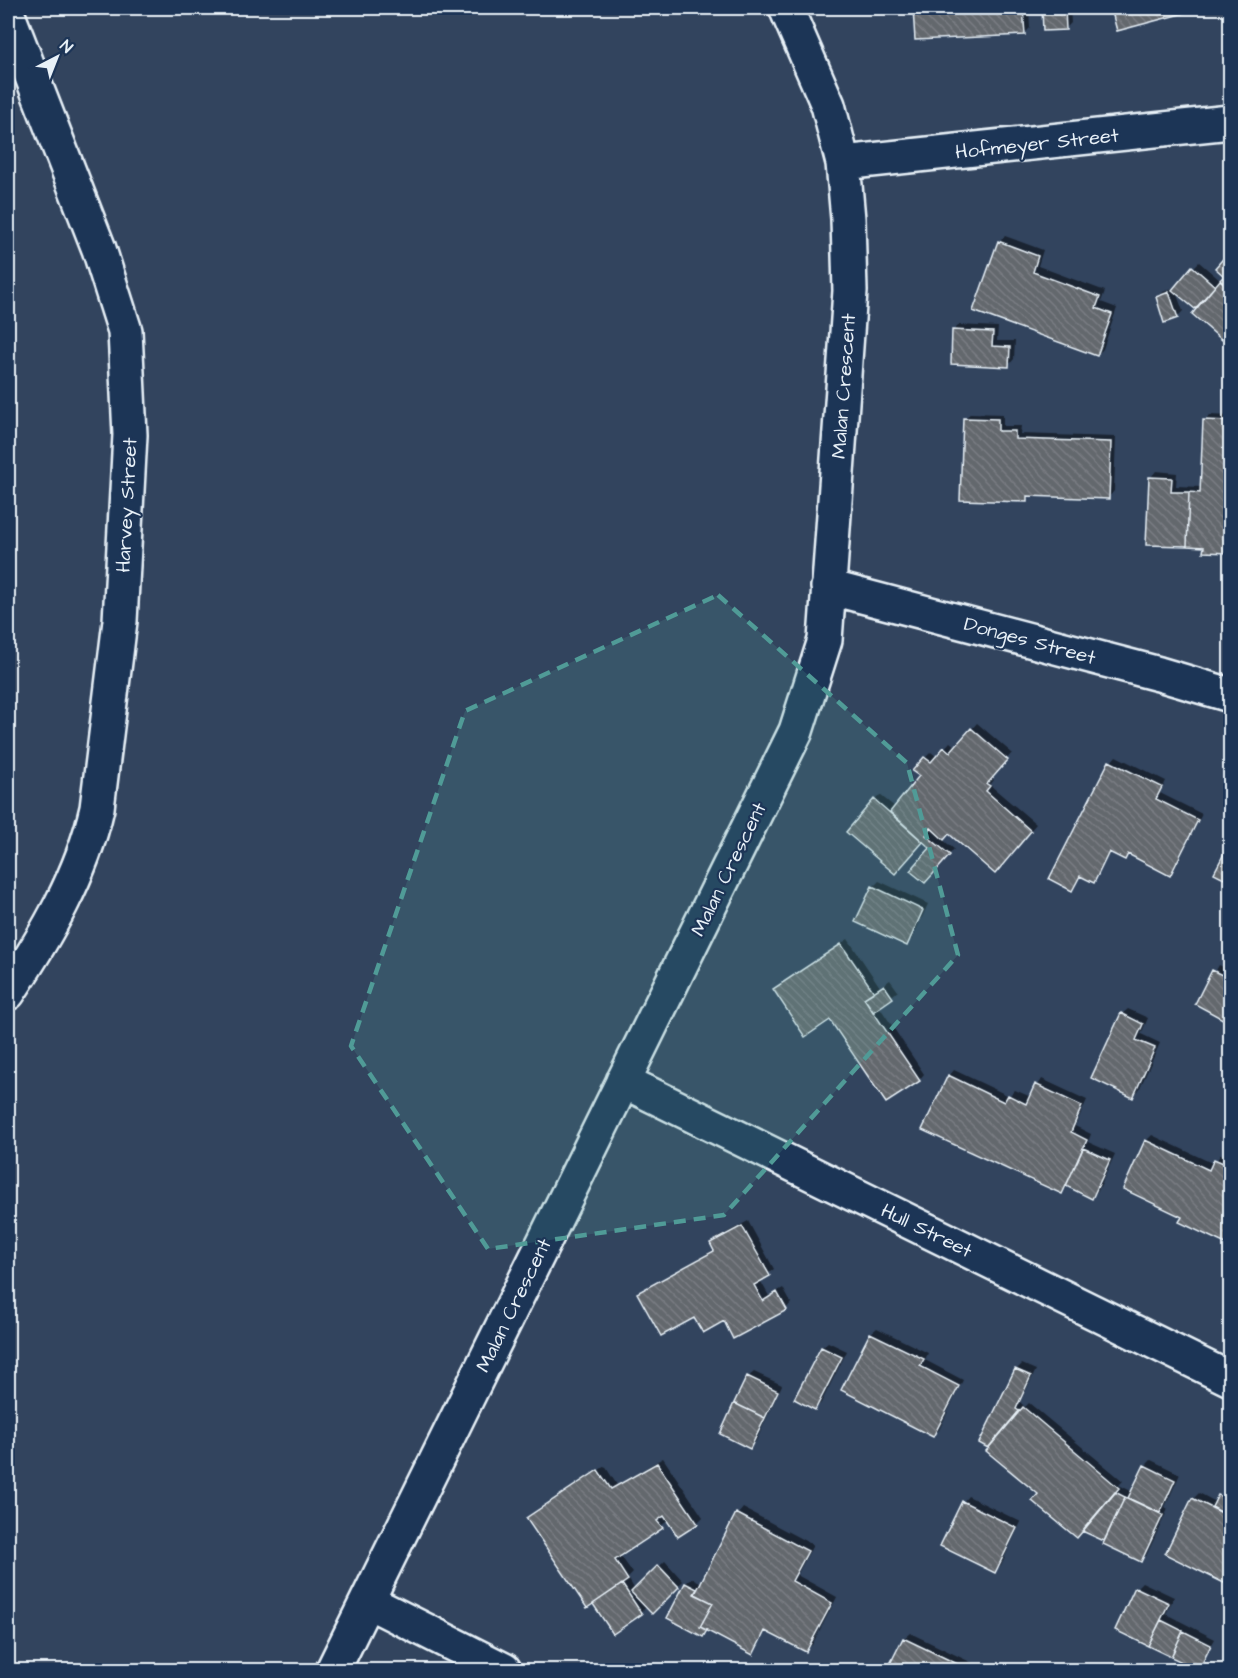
<svg xmlns="http://www.w3.org/2000/svg" width="1238" height="1678" font-family="'Architects Daughter',sans-serif">
<style>
.shadow{fill:#0007}
.building{fill:url(#building-back-hatch);stroke:#e8f1f8;stroke-width:1.5}
.lines{fill:none;stroke-linecap:round;stroke-linejoin:round}
.minor-casing{stroke:#e8f1f8;stroke-width:38}
.minor{stroke:#1d3557;stroke-width:33}
.marked{fill:#509b97;fill-opacity:0.2;stroke:#509b97;stroke-width:4.5;stroke-dasharray:12 8;stroke-linejoin:round}
.labels{text-anchor:middle;stroke-width:4.5;stroke-linejoin:round;paint-order:stroke}
.street-label{font-size:20px;fill:#e8f1f8;stroke:#1d3557}
</style>
<defs>
<pattern id="building-back-hatch" width="6" height="6" patternUnits="userSpaceOnUse" patternTransform="scale(1.5)"><rect width="6" height="6" fill="#63676d"/><path d="M-1 5l2 2M0 0l6 6M5-1l2 2" fill="none" stroke="#797d83"/></pattern>
</defs>
<rect width="100%" height="100%" fill="#32445e"/>
<filter id="ink" filterUnits="userSpaceOnUse"><feTurbulence type="fractalNoise" baseFrequency=".0167" numOctaves="2"/><feDisplacementMap in="SourceGraphic" scale="12" xChannelSelector="R" yChannelSelector="G"/><feConvolveMatrix kernelMatrix="1 2 1 2 8 2 1 2 1" color-interpolation-filters="sRGB"/></filter>
<g filter="url(#ink)">
<path class="shadow" d="M915,8H1029L1030,28L1024,34L916,39Z
M1044,8H1070L1071,23L1065,29L1045,30Z
M1112,8H1194L1118,29Z
M1005,236L1043,250L1038,266L1105,291L1101,302L1117,308L1103,349L1097,355L999,242Z
M1230,253V331L1197,309L1176,292L1183,311L1177,317L1158,297L1163,292L1175,287L1199,262L1221,281L1226,276L1217,268Z
M959,325L998,327L997,341H1015L1014,359L1009,365L953,331Z
M971,413L1003,414V426H1021L1020,434L1116,437L1114,491L1109,497L1032,495L1026,500L965,418Z
M1210,415L1230,416V551L1205,550V546L1151,477L1156,471L1177,473L1176,486L1202,487L1205,420Z
M977,723L1012,753L991,777L994,780L990,785L1036,824L1000,866L949,832L942,839L954,849L931,876L932,847L924,839L900,867L875,800L880,795L895,807L921,776L914,770L925,758L931,752L937,757L950,742L956,747Z
M1116,756L1166,781L1160,793L1202,814L1175,868L1170,874L1129,853L1124,858L1111,851L1093,881L1082,875L1072,889L1051,879L1111,762Z
M879,881L928,904L912,939L906,944L873,887Z
M848,939L880,987L890,980L898,991L879,1006L924,1074L919,1080L781,984Z
M1219,965L1230,970V1021L1197,1004Z
M1128,1009L1148,1018L1141,1034L1160,1043L1139,1090L1133,1096L1122,1014Z
M954,1070L1009,1096L1015,1090L1031,1097L1042,1079L1087,1100L1075,1126L1091,1134L1088,1142L1115,1154L1098,1191L1092,1197L1068,1186L1062,1192L949,1076Z
M1152,1135L1214,1164L1221,1154L1230,1158V1245L1181,1221L1184,1216L1146,1141Z
M748,1221L774,1269L760,1280L769,1296L783,1288L791,1303L786,1309L724,1319L695,1316L639,1293L715,1249L711,1244L717,1238Z
M877,1328L928,1353L925,1360L963,1380L939,1430L933,1435L843,1390L871,1333Z
M828,1342L847,1351L821,1403L815,1409L796,1399L822,1347Z
M1022,1364L1036,1370L1020,1402L1025,1407L1029,1403L1123,1481L1119,1485L1133,1492L1145,1466L1151,1460L1180,1474L1165,1507L1168,1509L1147,1554L1141,1560L1083,1530L1040,1494L991,1448L981,1442L1016,1370Z
M754,1372L782,1385L756,1441L750,1447L748,1377Z
M663,1458L703,1517L697,1523L669,1520L620,1555L633,1573L628,1578L635,1590L665,1561L683,1581L652,1612L647,1607L613,1632L534,1513L605,1466L617,1485Z
M1225,1490L1230,1492V1584L1167,1554L1193,1499L1199,1493L1216,1502Z
M968,1496L1021,1522L1001,1565L995,1571L963,1502Z
M743,1508L813,1545L797,1575L837,1597L812,1645L806,1650L767,1630L752,1653L708,1629L702,1635L669,1618L686,1583L692,1578L702,1583L738,1514Z
M1142,1582L1174,1597L1166,1614L1215,1639L1198,1669L1117,1629L1136,1588Z
M910,1633L987,1670H889L904,1638Z"/>
<path class="building" d="M913,8H1023L1025,35L915,40Z
M1042,8H1065L1066,30L1043,31Z
M1111,8H1191L1192,11L1117,31Z
M998,241L1038,256L1033,272L1100,297L1096,308L1112,314L1097,356L973,311Z
M1228,253L1230,282L1227,286L1220,280L1224,276L1215,268Z
M1192,266L1215,286L1195,309L1172,290Z
M1220,280L1230,289V333L1229,332L1222,340L1192,314Z
M1169,292L1178,318L1164,323L1156,297Z
M952,330L993,332L992,346L1010,347L1009,367L951,364Z
M963,418L998,419V431H1015V439L1111,442L1109,499L1027,496V502L960,500Z
M1203,420L1230,421V553L1203,552L1204,547L1187,546L1189,492L1200,493Z
M1149,477L1172,478L1171,492H1189L1187,546L1146,545Z
M971,728L1008,760L987,784L990,786L986,791L1031,831L995,874L949,834L944,840L931,828L926,835L950,855L925,883L910,871L930,848L890,812L919,776L912,771L924,757L931,762L944,747L950,752Z
M1109,761L1162,787L1156,799L1198,820L1170,876L1128,854L1125,860L1109,852L1094,883L1080,876L1072,891L1049,879Z
M874,799L923,842L895,874L846,832Z
M1230,842V881L1214,873Z
M872,886L923,910L907,946L855,922Z
M841,944L874,992L864,998L920,1081L886,1103L830,1020L805,1037L773,989Z
M1212,970L1230,979V1023L1195,1004Z
M884,985L893,998L873,1012L864,998Z
M1121,1013L1143,1024L1136,1040L1155,1048L1133,1098L1091,1078Z
M948,1075L1004,1102L1008,1095L1026,1104L1035,1084L1082,1106L1071,1132L1087,1140L1062,1194L922,1130Z
M1145,1140L1209,1170L1214,1159L1228,1165L1223,1176L1230,1180V1246L1179,1222L1182,1217L1123,1189Z
M1083,1148L1110,1160L1092,1199L1066,1186Z
M1230,1160V1180L1223,1176Z
M742,1226L770,1276L754,1285L763,1301L777,1292L787,1310L733,1339L724,1321L703,1333L694,1318L661,1336L637,1293L714,1251L710,1243Z
M870,1333L924,1359L920,1366L959,1386L933,1437L841,1390Z
M821,1347L842,1357L815,1410L794,1399Z
M1015,1369L1031,1376L1016,1409L1019,1411L988,1448L979,1443Z
M747,1376L778,1391L765,1418L734,1403Z
M734,1403L765,1418L750,1449L720,1434Z
M1023,1407L1119,1488L1077,1538L1032,1501L1038,1494L986,1451Z
M657,1463L698,1524L678,1537L664,1516L657,1521L663,1528L615,1560L628,1580L587,1608L526,1518L598,1470L611,1489Z
M1144,1465L1175,1480L1160,1513L1128,1498Z
M1115,1492L1125,1497L1104,1541L1082,1531Z
M1218,1495L1230,1500V1517L1212,1507Z
M1125,1497L1163,1515L1141,1562L1103,1544Z
M1192,1498L1230,1517V1586L1165,1554Z
M962,1501L1017,1528L995,1573L940,1546Z
M736,1513L808,1551L792,1581L832,1603L806,1652L765,1631L753,1655L700,1627L713,1603L695,1594Z
M658,1565L679,1587L652,1614L631,1592Z
M685,1583L697,1589L694,1594L713,1603L700,1627L707,1630L703,1637L667,1618Z
M622,1584L642,1614L613,1634L593,1604Z
M1135,1587L1169,1603L1148,1646L1115,1630Z
M1161,1620L1183,1631L1171,1657L1148,1646Z
M1183,1631L1211,1645L1199,1670L1171,1657Z
M903,1638L970,1670H887Z"/>
<g class="lines">
<defs>
<path id="minor" d="M8,15L99,249L125,331L130,435L120,621L97,808C82,875 46,936 8,993
M843,163L1230,122
M828,587L1159,674L1230,695
M623,1081L1230,1379
M367,1601L504,1670
M333,1670L796,731L825,640L850,291L848,219L843,163L828,105L786,8"/>
</defs>
<use href="#minor" class="minor-casing"/>
<use href="#minor" class="minor"/>
</g>
</g>
<path class="marked" d="M718,595L907,763L958,955L724,1215L488,1249L351,1046L465,711Z"/>
<g class="labels">
<g class="street-label">
<text transform="translate(1037 143) rotate(-6)" y="7">Hofmeyer Street</text>
<text transform="translate(843 386) rotate(-86)" y="7">Malan Crescent</text>
<text transform="translate(126 505) rotate(-87)" y="7">Harvey Street</text>
<text transform="translate(1030 640) rotate(15)" y="7">Donges Street</text>
<text transform="translate(728 869) rotate(-64)" y="7">Malan Crescent</text>
<text transform="translate(927 1230) rotate(26)" y="7">Hull Street</text>
<text transform="translate(513 1305) rotate(-64)" y="7">Malan Crescent</text>
</g>
</g>
<rect width="1238" height="1678" fill="none" stroke="#1d3557" stroke-width="30"/>
<rect x="15" y="15" width="1208" height="1648" fill="none" stroke="#e8f1f8" stroke-width="2" filter="url(#ink)"/>
<g transform="translate(57 57) rotate(42)" stroke="#1d3557" stroke-width="4.5" paint-order="stroke">
<path d="M0-4.5L10 22L0 15L-10 22Z" fill="#e8f1f8"/>
<text y="-9" font-size="16" font-weight="bold" text-anchor="middle" fill="#e8f1f8">N</text>
</g>
</svg>
